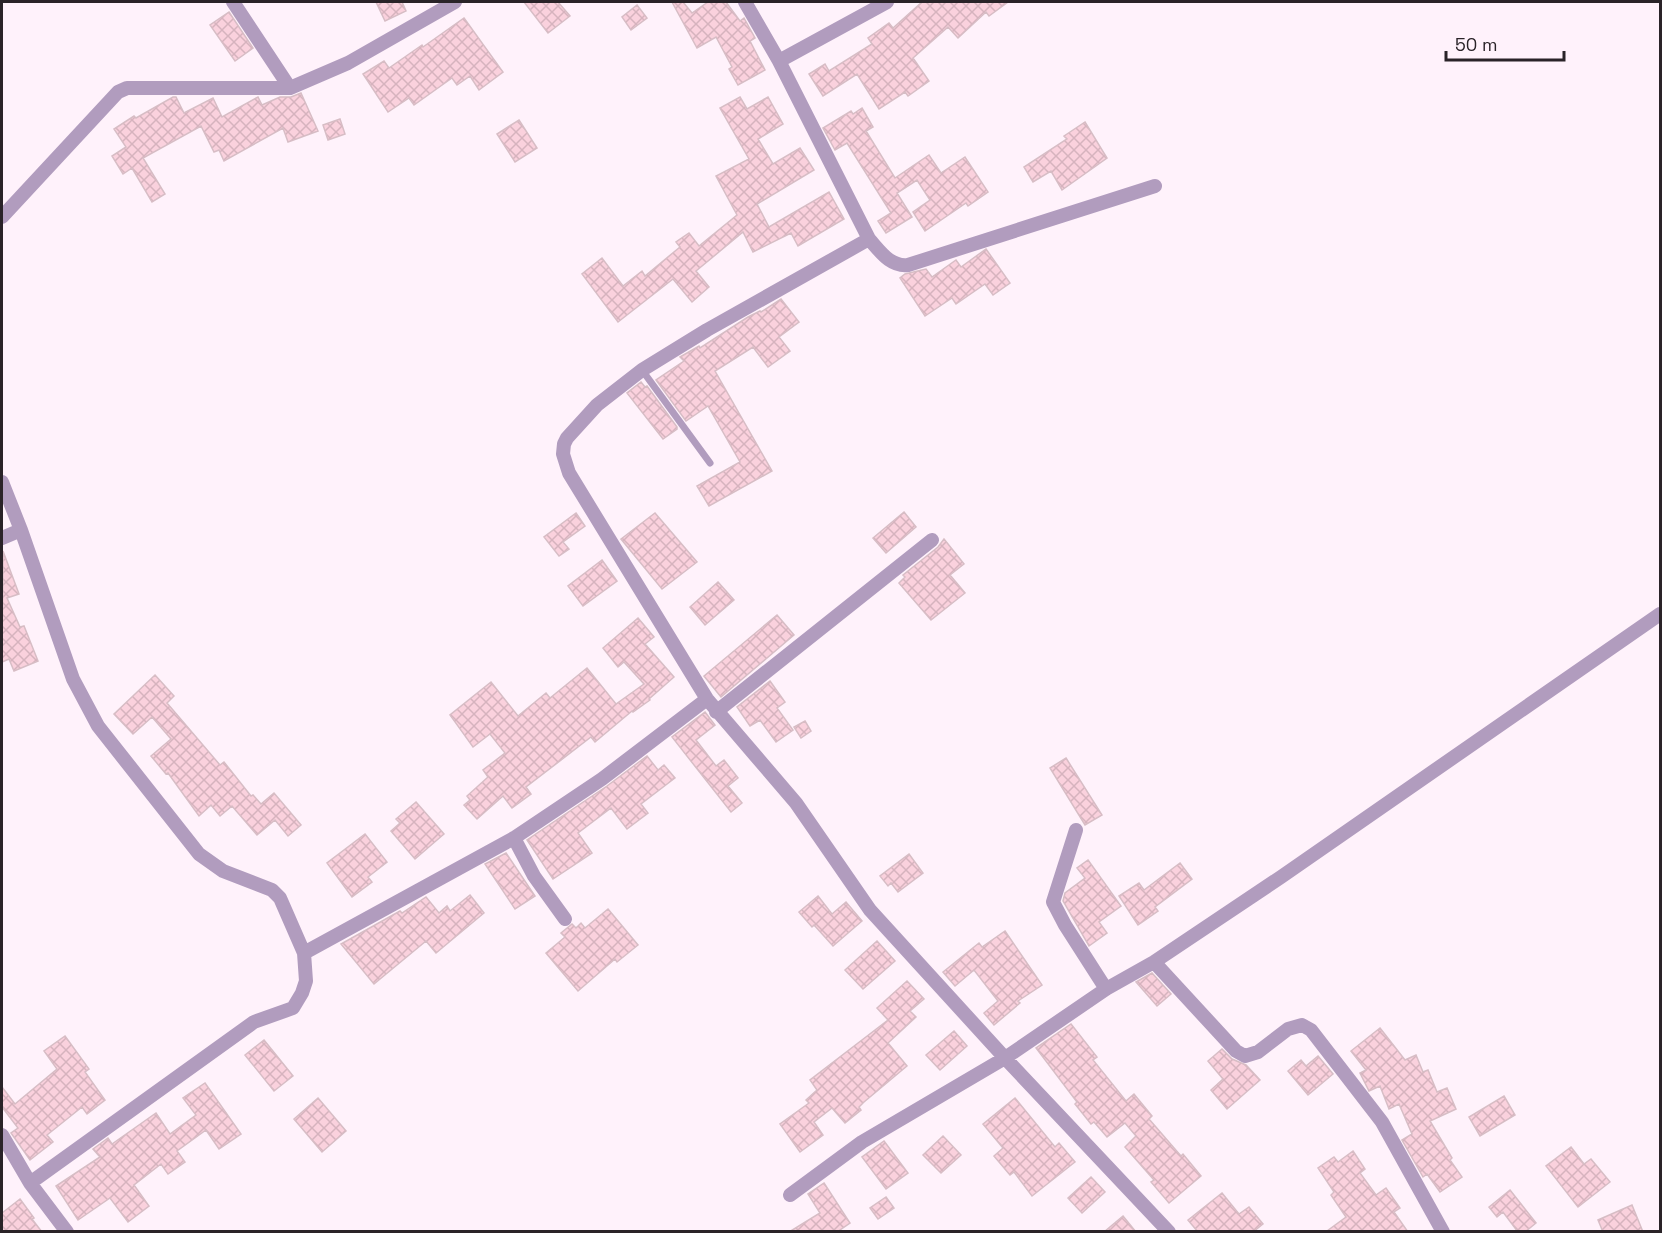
<svg xmlns="http://www.w3.org/2000/svg" width="1662" height="1233" font-family="'Space Grotesk',sans-serif">
<style>
.building{fill:url(#building-cross-hatch);stroke:#d7bdc5;stroke-width:1.5}
.lines{fill:none;stroke-linecap:round;stroke-linejoin:round}
.service{stroke:#b19cbe;stroke-width:7}
.minor{stroke:#b19cbe;stroke-width:14}
</style>
<defs>
<pattern id="building-cross-hatch" width="8" height="8" patternUnits="userSpaceOnUse" patternTransform="scale(1.5)"><rect width="8" height="8" fill="#fad1dd"/><path d="M0 0l8 8M0 8l8-8" fill="none" stroke="#d6b3be"/></pattern>
</defs>
<rect width="100%" height="100%" fill="#fff2fb"/>
<path class="building" d="M376,2H402L406,11L385,21Z
M524,2H558L570,16L548,33Z
M672,2H683L692,13L708,2H726L740,21L744,18L755,38L750,41L765,70L738,85L729,69L732,67L716,37L697,48Z
M922,2H1008L989,16L986,12L958,38L948,27L913,58L929,81L908,96L905,92L879,109L857,74L823,96L809,74L825,64L829,71L872,44L868,38L889,23L893,28Z
M637,5L647,18L631,30L622,17Z
M229,12L253,48L235,61L210,25Z
M464,18L503,72L479,90L470,76L457,85L452,78L414,105L409,98L388,112L363,74L384,61L389,68L422,45L423,47Z
M301,93L318,131L288,142L283,128L224,161L219,150L214,152L201,126L143,158L165,194L152,202L132,168L123,174L112,156L126,147L114,129L134,116L136,118L173,97H176L184,113L213,98L222,117L258,97L262,105L280,97H291Z
M740,97L747,109L768,97L783,124L758,139L773,164L800,148L814,170L757,204L769,227L829,192L844,219L798,246L791,233L753,252L743,232L696,271L709,287L692,302L673,279L618,322L582,274L602,258L623,286L642,271L645,276L680,247L676,242L689,233L699,246L737,215L716,176L749,159L720,108Z
M862,108L873,127L866,131L895,178L929,155L941,173L965,157L988,192L968,206L966,203L925,231L913,212L930,200L917,180L897,193L912,217L886,233L878,221L891,213L847,143L835,150L823,128L851,111L853,114Z
M340,119L345,134L328,140L323,125Z
M519,120L537,148L515,162L497,134Z
M1085,122L1107,158L1062,190L1051,171L1033,182L1024,167L1067,139L1064,136Z
M986,249L1010,283L993,295L985,284L956,304L952,298L925,316L900,278L905,274L926,269L932,277L956,260L961,267Z
M781,299L799,322L779,337L790,351L768,367L753,347L715,371L772,471L709,506L697,486L740,462L708,406L686,421L656,380L684,361L680,357L699,346L700,348L748,317L760,311L761,312Z
M641,382L645,387L647,386L677,427V429L663,439L627,393Z
M904,512L916,527L886,553L873,538Z
M576,513L585,526L563,542L569,549L559,556L544,537Z
M655,513L697,562L662,589L621,539Z
M944,539L964,564L950,575L965,593L931,620L899,583L905,577L903,575L938,547Z
M3,551L19,594L7,598L20,627L24,626L38,661L14,671L9,659L2,662Z
M602,560L617,581L583,606L568,586Z
M718,582L734,600L705,625L690,607Z
M777,615L794,635L721,697L704,676Z
M638,618L654,637L645,644L674,677L649,699L650,700L633,712L632,711L595,742L591,737L526,787L531,794L512,808L503,796L477,819L464,805L470,800L467,796L488,777L483,770L505,753L490,734L473,747L450,715L491,682L518,716L546,693L550,698L587,668L616,704L644,684L624,662L618,667L603,648Z
M155,675L174,696L167,703L220,765L224,762L251,796L253,795L261,804L274,793L301,825L288,836L275,820L257,835L232,806L220,816L211,805L199,816L168,773L166,774L151,756L171,739L152,717L133,734L114,714Z
M770,681L785,702L777,708L793,730L776,742L760,720L750,726L737,707Z
M705,712L715,725L696,740L716,766L724,760L738,778L728,786L742,803L731,812L672,737Z
M805,721L811,731L801,738L794,727Z
M647,756L658,770L664,765L675,778L641,804L648,813L627,829L611,808L578,833L592,853L553,879L527,840L607,786Z
M1066,758L1102,815L1085,825L1050,768Z
M416,802L444,834L415,859L391,831L400,823L396,819Z
M365,834L387,862L368,877L372,882L352,897L327,863Z
M506,853L535,896L515,909L485,864Z
M909,854L923,873L898,892L891,883L888,886L880,876Z
M1088,860L1121,906L1099,922L1107,933L1089,946L1063,901L1065,893L1085,878L1077,868Z
M1180,863L1192,879L1155,907L1158,911L1138,925L1119,896L1139,883L1144,890Z
M470,895L484,913L436,953L426,941L374,984L341,944L400,911L402,913L426,897L439,913L447,906L450,911Z
M818,896L832,914L846,902L862,921L833,946L814,925L812,927L799,912Z
M608,909L638,945L617,962L615,959L578,991L546,953L565,937L561,933L572,924L576,928L581,923L585,928Z
M1005,931L1042,985L1018,1001L1020,1003L994,1025L984,1013L998,1001L974,970L955,986L943,972L979,943L982,947Z
M877,941L895,961L863,989L845,970Z
M1152,973L1171,994L1157,1006L1136,982Z
M907,981L924,999L910,1011L916,1017L888,1043L907,1066L864,1102L859,1107L861,1110L845,1123L832,1108L814,1122L823,1135L800,1152L780,1124L809,1103L806,1100L817,1090L810,1080L888,1020L877,1008Z
M1071,1024L1097,1057L1093,1060L1126,1101L1134,1094L1152,1116L1149,1119L1181,1156L1183,1154L1201,1176L1169,1203L1151,1182L1154,1180L1125,1147L1136,1136L1125,1123L1107,1137L1094,1122L1091,1124L1075,1104L1077,1102L1036,1048Z
M1380,1028L1405,1060L1416,1055L1423,1072L1428,1070L1437,1092L1447,1088L1456,1109L1430,1121L1452,1158L1450,1160L1462,1177L1440,1192L1427,1174L1423,1177L1402,1140L1412,1134L1399,1104L1389,1109L1380,1086L1369,1091L1360,1073L1366,1070L1351,1051Z
M954,1031L967,1046L940,1070L926,1055Z
M65,1036L89,1069L85,1072L105,1100L87,1114L82,1107L47,1135L53,1142L30,1160L11,1133L18,1128L2,1107V1087L15,1104L57,1069L44,1051Z
M264,1040L293,1076L274,1091L245,1055Z
M1222,1049L1232,1059L1246,1065L1260,1080L1227,1109L1211,1090L1223,1079L1208,1061Z
M1318,1056L1333,1074L1308,1095L1288,1071L1301,1060L1306,1066Z
M205,1083L241,1134L219,1149L206,1130L177,1151L185,1162L168,1174L161,1164L134,1185L149,1206L128,1222L110,1198L78,1220L56,1186L100,1157L93,1149L108,1138L112,1144L156,1113L170,1134L196,1115L183,1098Z
M1504,1096L1515,1115L1480,1136L1469,1117Z
M318,1098L346,1131L322,1152L294,1119Z
M1015,1098L1055,1147L1059,1143L1075,1162L1032,1196L1014,1172L1010,1175L994,1156L1003,1148L983,1124Z
M943,1136L961,1155L941,1173L923,1155Z
M884,1141L908,1173L886,1189L862,1157Z
M1571,1147L1584,1164L1591,1159L1610,1182L1578,1207L1546,1166Z
M1353,1151L1365,1169L1360,1173L1376,1195L1386,1188L1400,1208L1394,1212L1408,1232L1327,1231L1346,1217L1331,1195L1334,1192L1318,1168L1334,1157L1338,1162Z
M1091,1177L1105,1192L1082,1213L1068,1198Z
M824,1183L850,1223L837,1232H789L820,1213L808,1194Z
M1510,1190L1536,1223L1525,1232H1518L1503,1212L1497,1217L1489,1207Z
M1222,1193L1239,1214L1249,1207L1263,1224L1253,1232H1198L1188,1220Z
M886,1197L894,1208L878,1219L870,1208Z
M20,1199L34,1218L32,1219L42,1232H2V1213Z
M1632,1205L1643,1232H1603L1598,1220Z
M1123,1216L1136,1232H1104Z"/>
<g class="lines">
<path class="service" d="M642,370L710,463"/>
<path class="minor" d="M233,2L290,88
M745,2L779,61L869,239C880,251 890,267 908,265L1155,186
M779,61L887,2
M2,217L118,92L127,88H290L348,63L455,2
M869,239L707,330L642,370L597,405L567,438L564,444L563,454L569,473L707,699L796,803L870,910L1005,1058L1169,1232
M2,482L21,530L73,679L98,726L199,854L223,871L272,890L280,898L304,953L306,981L302,993L293,1008L254,1022L30,1183
M2,538L21,530
M716,712L932,540
M1076,830L1053,902L1065,925L1106,989
M514,838L534,876L565,919
M304,953L514,838L602,779L707,699
M1154,962L1236,1051L1245,1056L1258,1052L1288,1029L1302,1025L1311,1030L1382,1122L1443,1232
M2,1135L30,1183L67,1232
M790,1195L862,1142L1005,1058L1106,989L1154,962L1281,877L1660,614"/>
</g>
<rect width="1662" height="1233" fill="none" stroke="#2a2328" stroke-width="6"/>
<path d="M1446 51v9h118v-9" fill="none" stroke="#2a2328" stroke-width="3"/>
<text x="1455" y="51" font-size="18" fill="#2a2328" stroke="#fff2fb" stroke-width="4.5" paint-order="stroke">50 m</text>
</svg>
